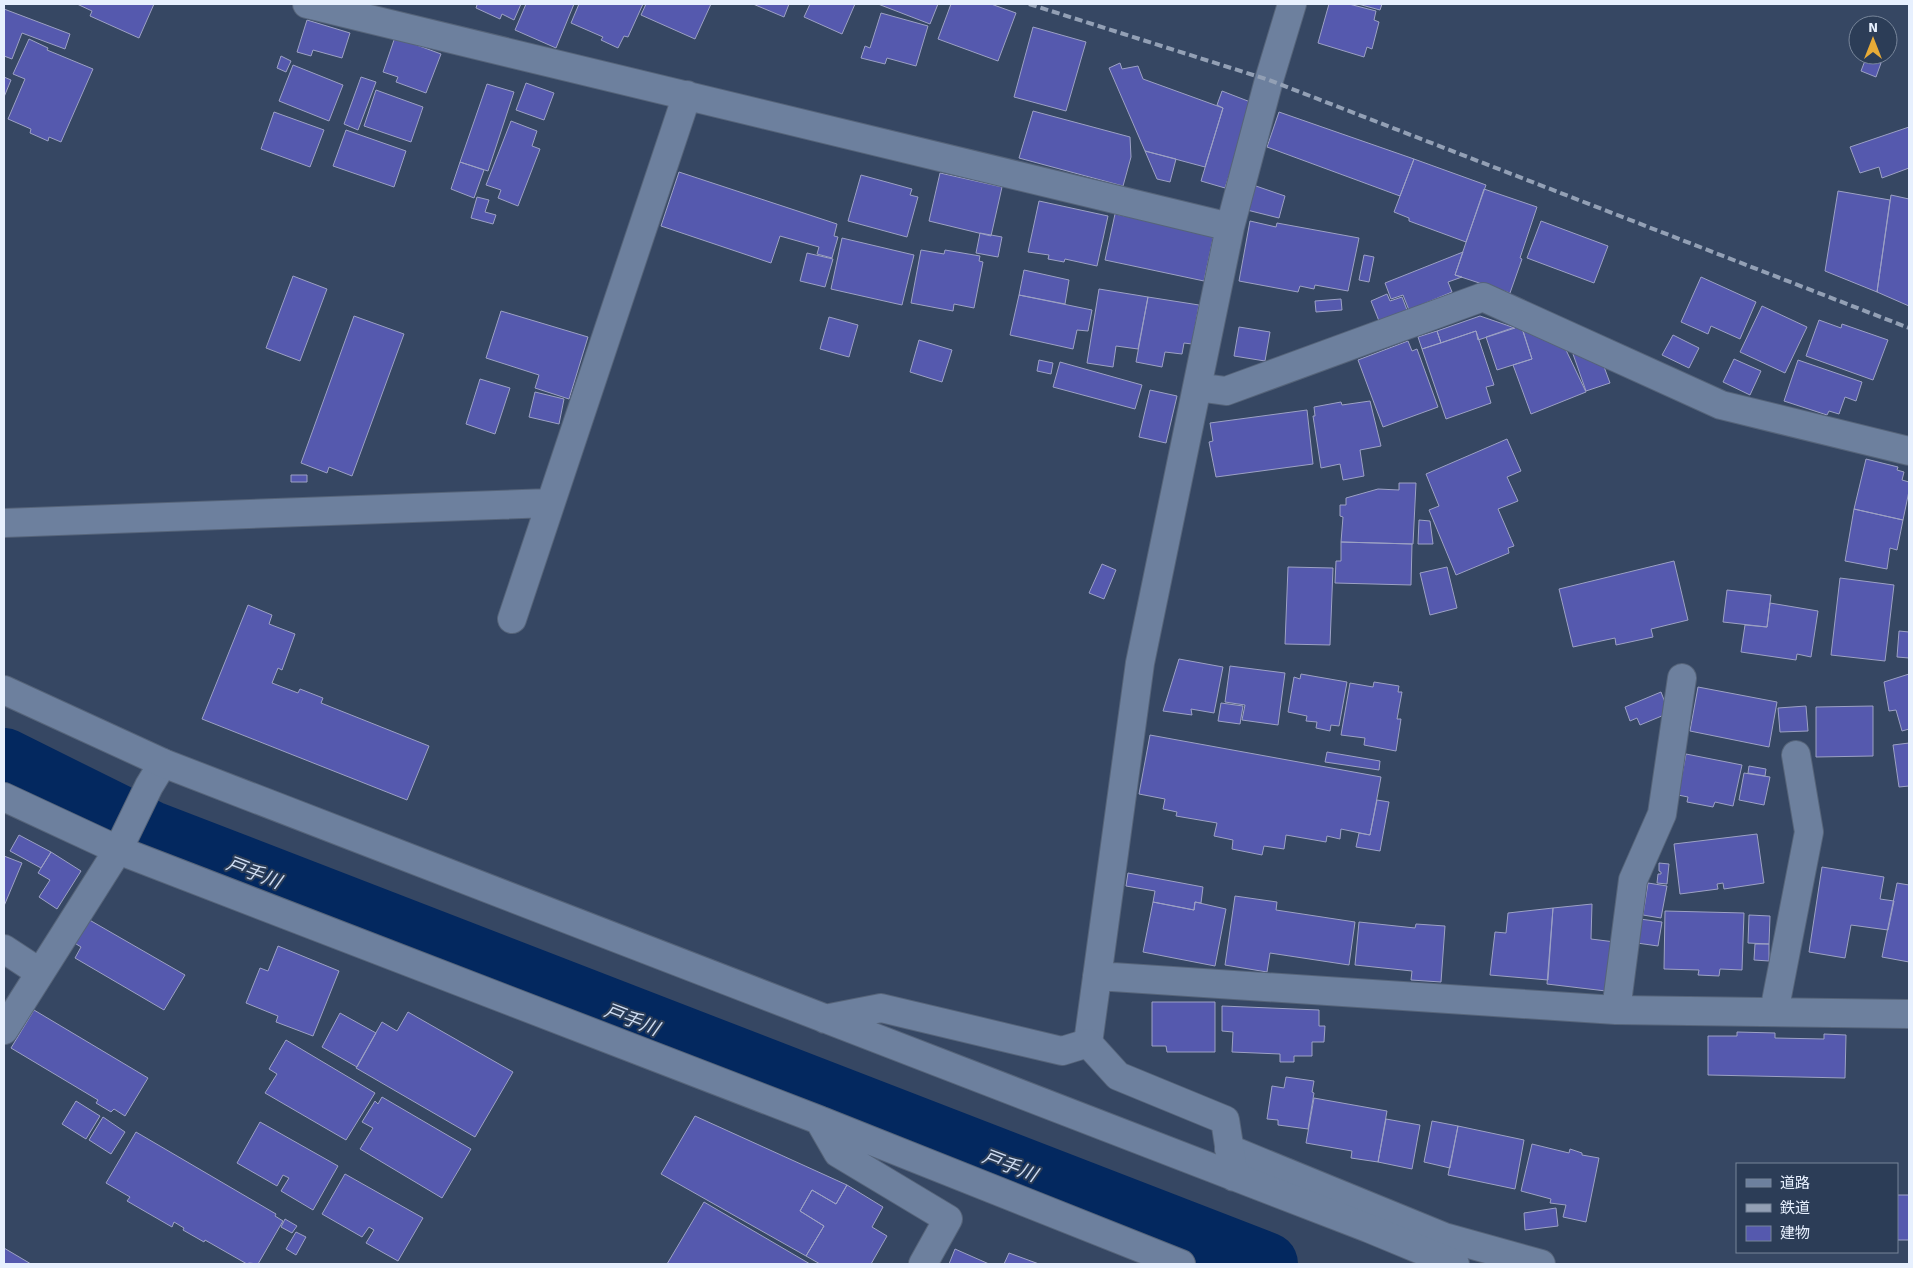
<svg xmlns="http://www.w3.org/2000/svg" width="1913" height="1268" font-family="Signika,'Noto Sans JP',sans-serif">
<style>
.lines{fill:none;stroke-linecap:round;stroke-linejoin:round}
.river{stroke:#03285f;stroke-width:64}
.building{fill:#5559ae;stroke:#9ca1c4}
.minor-casing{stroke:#56647a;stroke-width:30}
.tertiary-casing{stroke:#56647a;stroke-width:30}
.minor{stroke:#6d809e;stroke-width:28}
.tertiary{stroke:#6d809e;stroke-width:28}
.rail{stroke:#93a0b5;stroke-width:4;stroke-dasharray:8 4;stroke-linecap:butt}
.labels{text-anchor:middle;stroke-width:4;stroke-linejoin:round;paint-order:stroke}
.water-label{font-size:19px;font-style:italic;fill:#cfddf2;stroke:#2c3d57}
</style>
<rect width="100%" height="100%" fill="#364763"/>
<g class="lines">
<path class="river" d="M4,760L149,832L1266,1264"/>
</g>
<path class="building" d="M77,4H154L139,38L90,16L92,11Z
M475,4H521L514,20L502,14L500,19L476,8L477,5Z
M526,4H574L556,48L515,30Z
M579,4H643L628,37L624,36L618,48L601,40L603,37L571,23Z
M646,4H711L695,39L641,15Z
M753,4H789L784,17Z
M810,4H855L842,34L804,17Z
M878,4H938L930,24Z
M951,4H991L1016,13L998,61L938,39Z
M1329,4H1349L1376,11L1374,20L1379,22L1372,49L1367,47L1364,57L1318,43Z
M1358,4H1382L1380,10Z
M4,9L70,34L65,49L22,33L12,59L4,56Z
M881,13L928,26L916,66L887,58L885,64L861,58L865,46L870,48Z
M307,20L350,33L342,58L313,50L311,56L297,52Z
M1033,27L1086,42L1066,111L1014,97Z
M395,37L441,54L426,93L396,82L398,77L383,72Z
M29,39L48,48L47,50L93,69L61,142L49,137L48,141L30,133L31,129L8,119L25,79L13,74Z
M281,56L291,61L286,72L277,68Z
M1866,58L1881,63L1876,77L1861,71Z
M1120,63L1122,69L1138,66L1143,79L1223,108L1205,167L1145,151L1109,68Z
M293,65L343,85L329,121L279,101Z
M4,77L11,80L4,97Z
M361,77L376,82L358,130L344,124Z
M526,83L554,93L544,120L516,110Z
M487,84L514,92L488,171L460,162Z
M376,90L423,107L411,142L364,126Z
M1222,91L1253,103L1225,188L1201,181L1223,108L1217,105Z
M1033,111L1130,137L1131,157L1123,186L1019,158Z
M274,112L324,130L310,167L261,149Z
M1279,112L1414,159L1400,196L1267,147Z
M511,121L537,131L532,146L540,149L518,206L498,198L501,190L486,185Z
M1909,127V168L1882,178L1879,167L1860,173L1850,147Z
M346,130L406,151L394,187L333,166Z
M1145,151L1176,159L1170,182L1157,179Z
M1414,159L1486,185L1466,242L1409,221V218L1394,212Z
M460,162L484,170L474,198L451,189Z
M679,172L837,224L834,236L838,237L832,258L817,254L819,247L780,236L771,263L661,226Z
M940,173L1002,187L991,236L929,221Z
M861,175L912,189L910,195L918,197L907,237L848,221Z
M1253,185L1285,196L1279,218L1247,210Z
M1484,189L1537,207L1520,258L1522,259L1510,293L1455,275Z
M1838,191L1890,200L1877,292L1825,271Z
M1891,195L1909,199V306L1877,292Z
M477,197L489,200L485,212L496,215L493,224L471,218Z
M1039,201L1108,216L1097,266L1065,259L1064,262L1048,259L1049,255L1028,252Z
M1115,214L1214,234L1204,281L1105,260Z
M1250,221L1276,227L1277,223L1359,238L1348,291L1315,285L1314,289L1300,286L1298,292L1239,281Z
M1541,221L1608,246L1594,283L1527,258Z
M980,233L1002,237L998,257L976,253Z
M842,238L914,255L902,305L831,289Z
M921,250L944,254L945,250L980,256L979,261L983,262L974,308L954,304L953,311L911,303Z
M1463,252L1455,275L1462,277L1448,282L1452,292L1409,310L1403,295L1391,299L1385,283Z
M807,253L833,259L825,287L800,281Z
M1364,255L1374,257L1369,282L1359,280Z
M1024,270L1069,280L1065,304L1019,295Z
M293,276L327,289L300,361L266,348Z
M1701,277L1756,302L1740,339L1711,326L1708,334L1681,322Z
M1099,289L1148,297L1138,349L1116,346L1113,367L1087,363Z
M1387,294L1390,301L1402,297L1407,310L1379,321L1371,301Z
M1019,295L1092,310L1088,331L1077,330L1073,349L1010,335Z
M1148,297L1199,305L1192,344L1184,343L1182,354L1165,352L1162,367L1136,362Z
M1341,299L1342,310L1316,312L1315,301Z
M1762,306L1807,327L1785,373L1740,352Z
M501,311L588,337L569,399L535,388L539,375L486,358Z
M354,316L404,334L352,476L329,467L327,473L301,463Z
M1480,316L1515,328L1478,340L1476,331L1441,343L1437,331Z
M829,317L858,325L849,357L820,349Z
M1819,320L1841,328L1842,324L1888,340L1873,380L1806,356Z
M1521,325L1566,350L1586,392L1531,414L1513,365L1532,359Z
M1521,325L1532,359L1497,370L1486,337Z
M1239,327L1270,332L1265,361L1234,356Z
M1437,331L1441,343L1422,349L1418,337Z
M1476,331L1494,385L1486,387L1491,403L1446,419L1422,349Z
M1673,335L1699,348L1689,368L1662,355Z
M919,340L952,350L942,382L910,372Z
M1408,341L1412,351L1417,349L1438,407L1383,427L1358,360Z
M1578,353L1603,364L1610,383L1586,391L1573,354Z
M1734,359L1761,371L1750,395L1723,382Z
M1039,360L1053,363L1051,374L1037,371Z
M1798,360L1862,382L1856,401L1845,397L1839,414L1829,411L1827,415L1784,401Z
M1060,362L1142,385L1135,409L1053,387Z
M480,379L510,388L495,434L466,424Z
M1150,390L1177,396L1166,443L1139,437Z
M535,392L564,399L559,424L529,417Z
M1370,401L1381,446L1360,450L1364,476L1343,480L1340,464L1321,468L1313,416H1315L1314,407L1341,402L1342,405Z
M1307,410L1313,464L1216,477L1209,442L1213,441L1210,423Z
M1507,439L1521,471L1507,477L1518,501L1498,509L1514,546L1508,548L1509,553L1456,575L1429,510L1439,506L1426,474Z
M1866,459L1898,467L1897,470L1904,472L1902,480L1909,482V491L1903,520L1854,509Z
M291,475H307V482H291Z
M1399,483H1416L1413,544L1341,542L1343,517L1340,516V505H1346V498L1378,489L1399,490Z
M1854,509L1903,520L1897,550L1890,548L1887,569L1845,561Z
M1419,520L1430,521L1433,544H1418Z
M1341,542L1412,544L1411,585L1335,583L1336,561H1341Z
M1674,561L1688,620L1651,629L1653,637L1616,645L1615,638L1573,647L1559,589Z
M1102,564L1116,570L1104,599L1089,593Z
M1288,567L1333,568L1330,645L1285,644Z
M1447,567L1457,608L1430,615L1420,573Z
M1840,578L1894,585L1885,661L1831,655Z
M1727,590L1771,595L1767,627L1723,622Z
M1770,603L1818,611L1811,657L1797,654L1796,660L1741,652L1745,625L1767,627Z
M248,605L272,615L269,624L295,634L282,670L278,668L272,683L298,693L300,689L323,698L321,703L429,746L407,800L202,719Z
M1899,631L1909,632V658L1897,657Z
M1179,659L1223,667L1214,713L1191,709L1192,715L1163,711Z
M1230,666L1285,673L1278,725L1242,720L1245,705L1225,702Z
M1301,674L1347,682L1339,726L1331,725L1330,731L1316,728L1317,722L1306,721L1307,716L1288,712L1294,677L1300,679Z
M1909,674V729L1902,731L1896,710L1889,711L1884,682Z
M1374,682L1399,686L1398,692H1402L1397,719H1401L1396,751L1364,745L1365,738L1341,735L1350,683L1373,687Z
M1698,687L1777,702L1769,747L1690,731Z
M1661,692L1669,713L1640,725L1637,718L1630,721L1625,707Z
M1221,703L1243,706L1240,724L1218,721Z
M1806,706L1808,731L1780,732L1778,708Z
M1873,706V756L1816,757V707Z
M1150,735L1381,777L1370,835L1341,829L1340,839L1327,836L1326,842L1286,835L1284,849L1264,846L1262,855L1232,849L1233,840L1214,836L1217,823L1176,816L1177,812L1163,809L1165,799L1139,794Z
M1909,743V786L1899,787L1893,745Z
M1327,752L1380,761L1379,770L1325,762Z
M1686,754L1742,765L1733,806L1715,802L1713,807L1687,802L1688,797L1678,795Z
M1749,766L1766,769L1765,776L1748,773Z
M1744,773L1770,777L1764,805L1739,800Z
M1377,800L1389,802L1380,851L1356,847L1359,833L1370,835Z
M1757,834L1764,883L1724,889L1723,883L1717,884L1718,889L1680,894L1674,844Z
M19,835L51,852L41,868L10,851Z
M51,852L81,871L57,909L39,897L50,880L38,873Z
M4,856L22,863L4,906Z
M1659,863L1669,864L1667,884L1657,883L1658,874H1661V872L1659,871Z
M1822,867L1884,877L1880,899L1894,901L1888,930L1851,925L1845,958L1809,952Z
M1128,873L1203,887L1201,903L1195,902L1194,910L1153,902L1155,891L1126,886Z
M1648,883L1667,886L1661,918L1643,915Z
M1897,883L1909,885V962L1882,957Z
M1235,896L1277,902L1276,910L1355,922L1349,965L1270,953L1267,972L1225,965Z
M1153,902L1194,910L1195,902L1226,909L1215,966L1143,952Z
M1592,904L1591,939L1615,942L1606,991L1547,984L1553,908Z
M1553,908L1548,980L1490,975L1495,932L1506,933L1508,913Z
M1665,911L1744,913L1742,970L1720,969L1719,976L1698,975L1699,970L1664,969Z
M1749,915L1770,916L1769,944L1748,943Z
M86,918L185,975L164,1010L75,958L81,947L73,942Z
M1640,919L1662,922L1658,946L1637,943Z
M1359,922L1415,928L1416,924L1445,926L1441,982L1411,980L1412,971L1355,965Z
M1755,944H1769V961L1754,960Z
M278,946L339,971L313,1036L276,1022L278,1016L246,1003L260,968L268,971Z
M1152,1002H1215V1052H1167L1166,1046H1152Z
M1222,1006L1319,1010V1026H1325L1324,1042H1312V1056H1294V1062H1280V1054L1232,1052L1233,1032L1222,1031Z
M34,1010L148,1078L125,1116L114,1109L111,1112L96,1103L98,1100L11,1048Z
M408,1012L513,1072L475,1137L356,1068L382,1022L397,1031Z
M340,1013L376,1033L357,1067L322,1047Z
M1737,1032L1775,1033V1038L1824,1039V1034L1846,1035L1845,1078L1708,1075V1036H1737Z
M286,1040L375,1093L346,1140L265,1093L277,1074L269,1069Z
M1286,1077L1314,1081L1312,1092L1314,1093L1308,1129L1278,1125V1120L1267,1119L1272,1086L1284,1088Z
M382,1097L471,1149L442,1198L360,1149L373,1128L362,1122L375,1101L378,1104Z
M1314,1098L1387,1111L1378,1162L1351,1158L1352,1151L1306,1143Z
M76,1101L100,1116L86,1139L62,1124Z
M695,1116L847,1185L836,1204L812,1190L800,1211L824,1226L806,1256L661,1174Z
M103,1117L125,1132L111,1154L89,1140Z
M1386,1119L1420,1125L1412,1169L1378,1162Z
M1432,1121L1458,1126L1450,1168L1424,1162Z
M260,1122L338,1166L313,1210L281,1191L289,1178L283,1175L277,1186L237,1163Z
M1458,1126L1524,1140L1515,1189L1448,1175Z
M136,1132L276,1214L275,1216L283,1221L258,1264L249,1263L247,1264L205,1240L204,1242L183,1230L184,1228L174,1222L172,1227L127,1201L130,1197L106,1183Z
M1532,1144L1569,1153L1570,1149L1582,1153V1155L1599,1158L1586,1222L1563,1217L1566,1205L1550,1203L1551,1199L1521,1191Z
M345,1174L423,1218L398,1261L366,1243L374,1230L369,1227L362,1237L322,1214Z
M847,1185L883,1207L872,1227L887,1236L871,1264H820L806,1256L824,1226L800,1211L812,1190L836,1204Z
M1897,1195H1909V1240H1897Z
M704,1202L810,1264H667Z
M1556,1208L1558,1226L1525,1230L1524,1213Z
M285,1219L297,1226L292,1233L281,1227Z
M296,1232L306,1237L296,1255L286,1249Z
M4,1248L31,1264H4Z
M955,1249L989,1264H949Z
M1009,1253L1039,1264H1004Z"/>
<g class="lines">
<defs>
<path id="minor" d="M307,4L1230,227
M1197,387L1226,391L1483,297L1721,405L1909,451
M4,523L550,503
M512,619L687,95
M4,797L118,850L819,1120L1181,1264
M4,949L39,972
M1097,976L1616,1010L1909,1014
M1616,1010L1633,880L1662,814L1682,678
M1774,1012L1809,832L1796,755
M4,1030L118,850L149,786L163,763
M1088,1043L1140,663L1230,227L1269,80L1292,4
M819,1120L838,1153L948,1219L923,1264
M1229,1149L1444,1237L1541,1264"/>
<path id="tertiary" d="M4,690L163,763L1368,1228L1455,1264
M825,1019L881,1008L1062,1051L1088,1043L1118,1076L1225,1120L1234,1177"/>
</defs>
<use href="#minor" class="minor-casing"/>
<use href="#tertiary" class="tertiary-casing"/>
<use href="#minor" class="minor"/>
<use href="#tertiary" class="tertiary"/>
<path class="rail" d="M1029,4L1269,80L1909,328"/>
</g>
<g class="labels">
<g class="water-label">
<text transform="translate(254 872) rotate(21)" y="7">戸手川</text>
<text transform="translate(632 1019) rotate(21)" y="7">戸手川</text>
<text transform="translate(1010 1165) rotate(21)" y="7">戸手川</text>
</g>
</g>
<rect width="1913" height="1268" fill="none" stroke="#e7f0fe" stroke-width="10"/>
<rect x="1736" y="1163" width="162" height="90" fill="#2c3d57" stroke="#77859a"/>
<rect x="1746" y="1179" width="25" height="8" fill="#6d809e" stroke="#77859a"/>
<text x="1780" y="1188" font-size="15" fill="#e7f0fe">道路</text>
<rect x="1746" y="1204" width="25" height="8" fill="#93a0b5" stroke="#77859a"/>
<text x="1780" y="1213" font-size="15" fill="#e7f0fe">鉄道</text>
<rect x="1746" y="1226" width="25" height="15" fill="#5559ae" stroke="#77859a"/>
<text x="1780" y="1238" font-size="15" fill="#e7f0fe">建物</text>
<g transform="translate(1873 40)"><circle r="24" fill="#2c3d57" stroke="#77859a"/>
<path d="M0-4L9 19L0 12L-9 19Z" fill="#e8ab37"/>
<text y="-8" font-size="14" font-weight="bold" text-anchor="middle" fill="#e7f0fe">N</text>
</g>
</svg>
